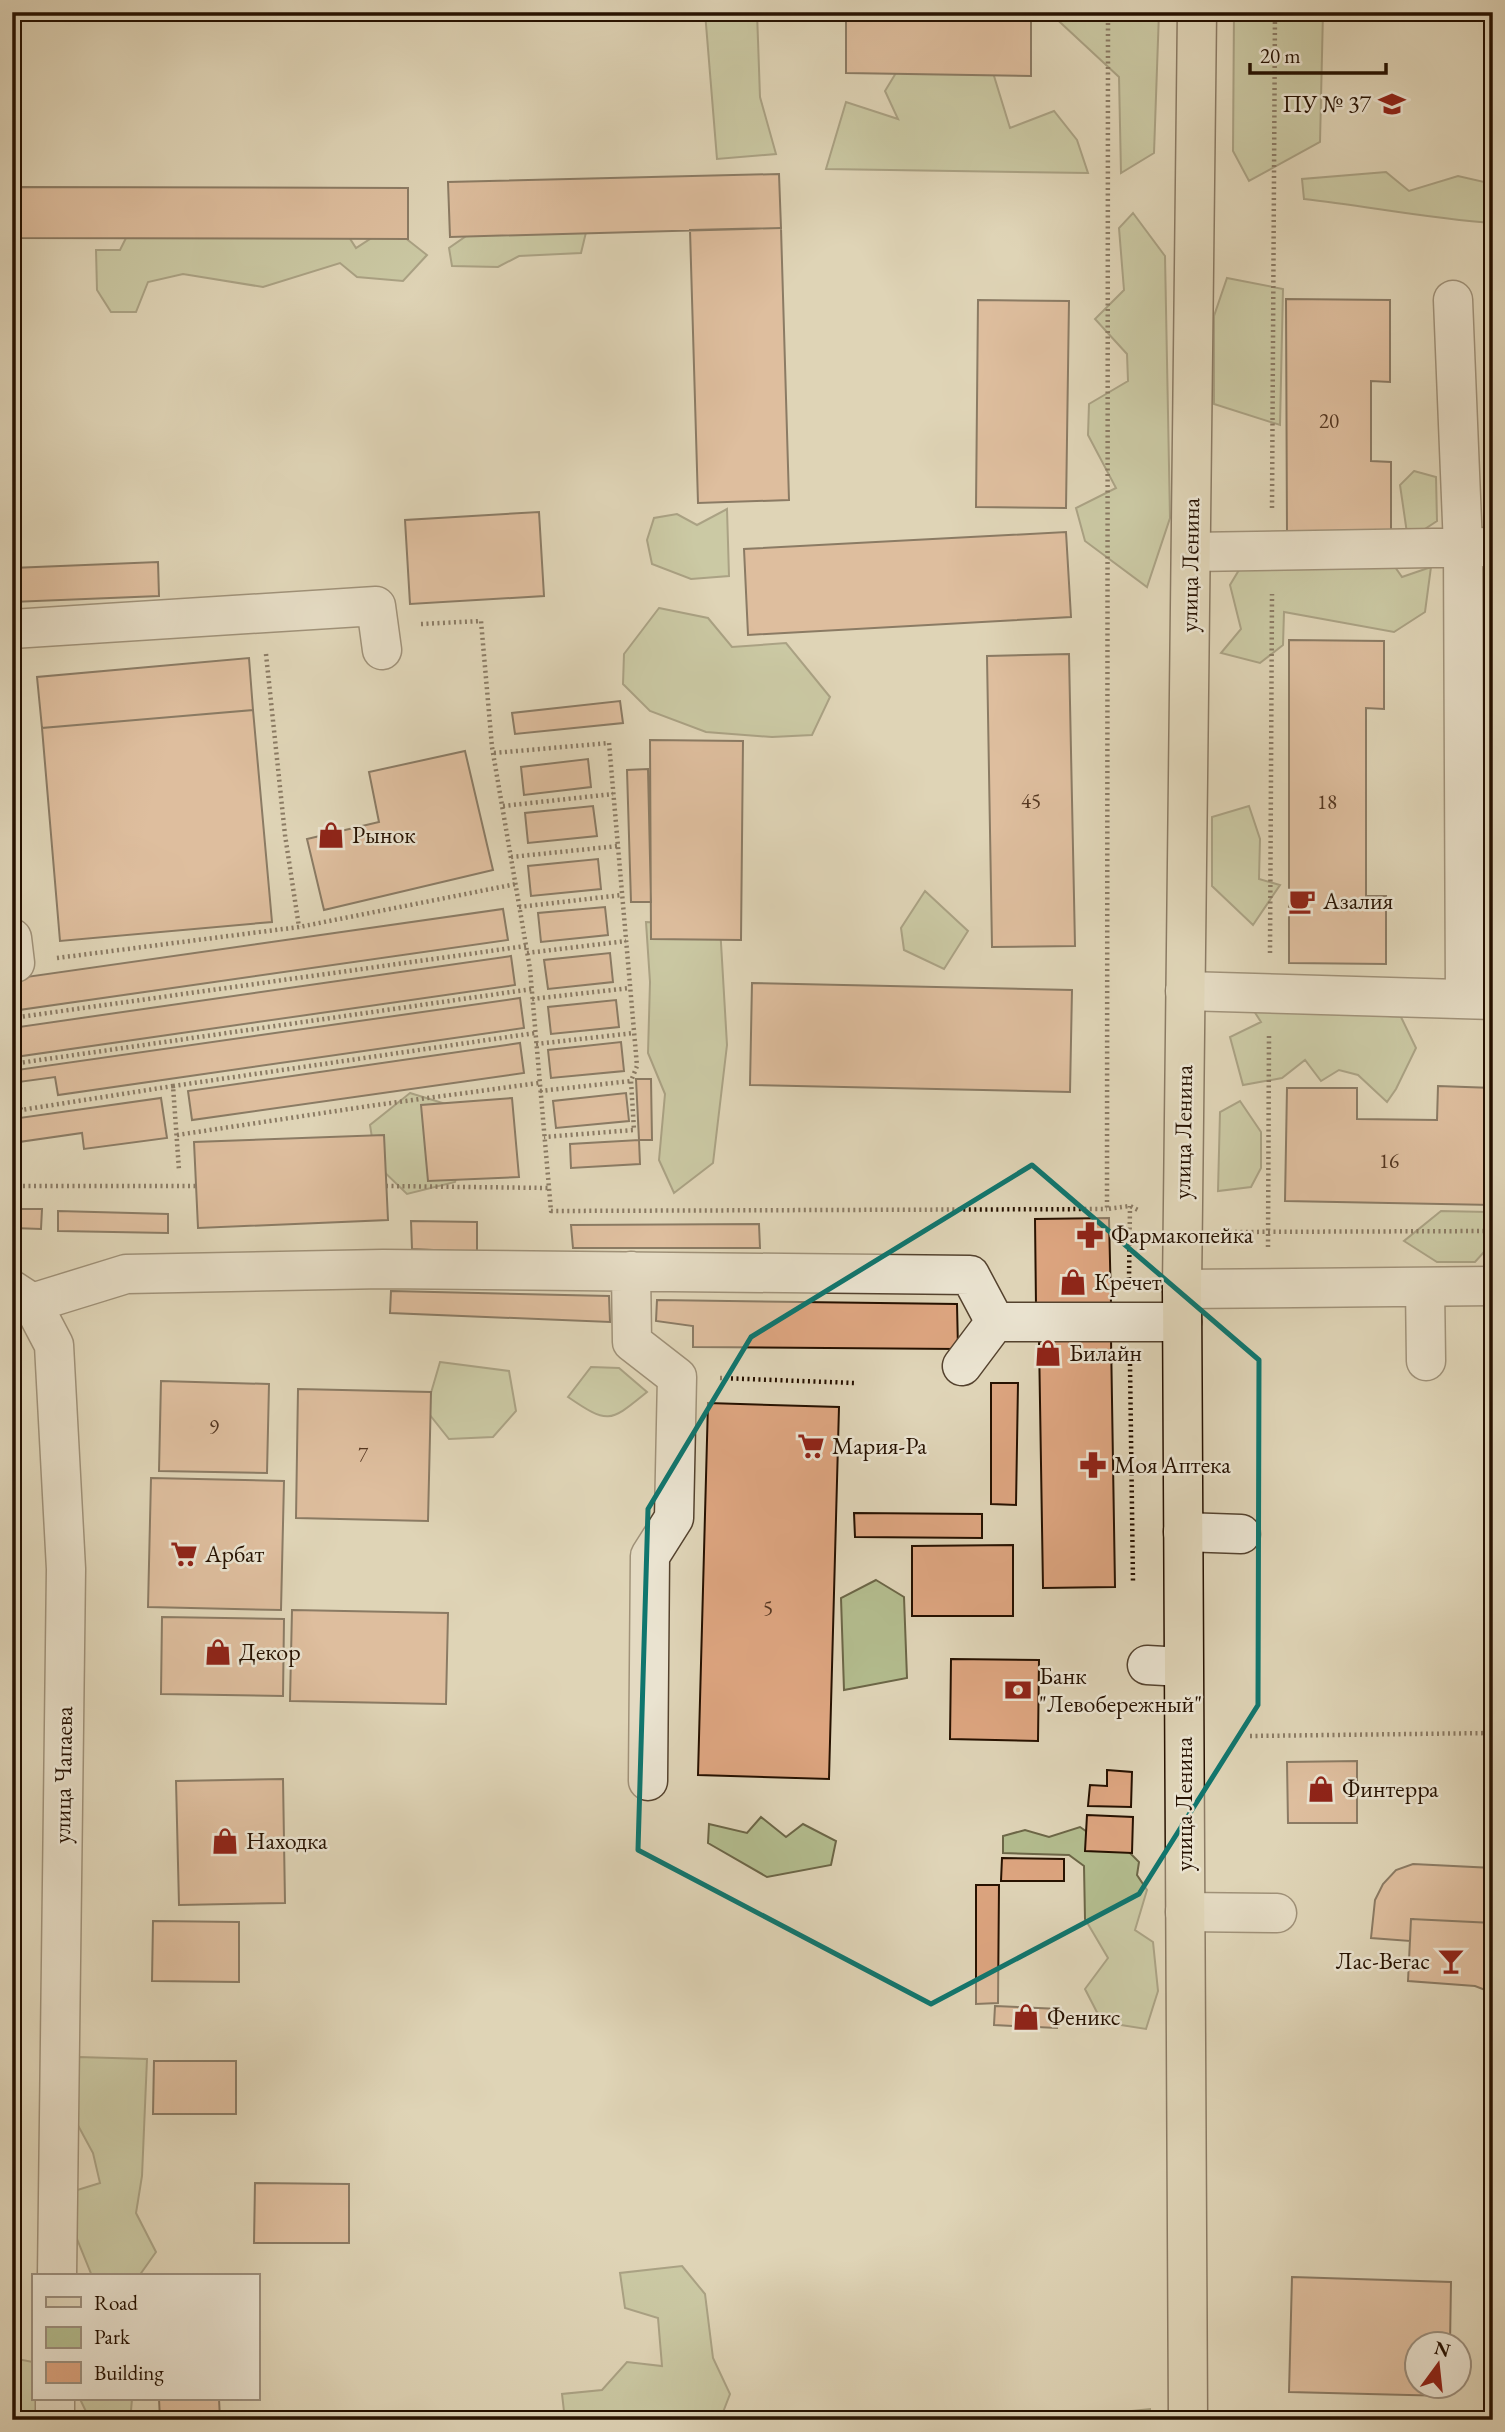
<svg xmlns="http://www.w3.org/2000/svg" width="1505" height="2432" font-family="'EB Garamond',serif">
<style>
.green{fill:#b3bc8e;stroke:#6c6647;stroke-width:2}
.building{fill:#dda580;stroke:#261100;stroke-width:2}
.lines{fill:none;stroke-linecap:round;stroke-linejoin:round}
.minor-casing{stroke:#54422e;stroke-width:41}
.major-casing{stroke:#261100;stroke-width:41}
.path{stroke:#261100;stroke-width:4.5;stroke-dasharray:2 3.5;stroke-linecap:butt}
.minor{stroke:#eae3d0;stroke-width:38}
.major{stroke:#dfd4b7;stroke-width:38}
.marked{fill:none;stroke:#0f766e;stroke-width:5;stroke-linejoin:round}
.labels{text-anchor:middle;stroke-width:5;stroke-linejoin:round;paint-order:stroke}
.number-label{font-size:21px;fill:#543620}
.poi-label{font-size:24px;fill:#261100;stroke:#eae3d0;text-anchor:start}
.street-label{font-size:24px;fill:#261100;stroke:#eae3d0}
</style>
<rect width="100%" height="100%" fill="#dfd4b7"/>
<filter id="stains"><feTurbulence type="fractalNoise" baseFrequency=".00286" numOctaves="4"/><feColorMatrix values="0 0 0 0 .2 0 0 0 0 .09 0 0 0 0 .02 0 0 0 .5 -.17"/></filter>
<radialGradient id="worn" r=".72"><stop offset=".6" stop-color="#630" stop-opacity="0"/><stop offset="1" stop-color="#630" stop-opacity=".3"/></radialGradient>
<path class="green" d="M705,12H757L760,97L776,154L717,159Z
M1049,12H1159L1154,153L1121,173L1119,77Z
M1234,12H1323L1320,142L1249,181L1233,151Z
M905,58L990,63L1010,128L1054,111L1077,140L1088,173L826,169L846,102L898,119L885,91Z
M1386,172L1409,191L1458,176L1493,184V223C1430,219 1367,206 1304,199L1302,179Z
M139,212L338,220L356,248L390,226L427,255L403,281L357,277L340,263L263,287L183,274L148,282L136,312H111L97,290L96,250H120Z
M1133,213L1165,256L1170,518L1147,587L1085,541L1076,508L1116,488L1088,435L1089,404L1128,381L1127,354L1095,319L1124,290L1119,228Z
M588,224L581,253L519,256L498,267L452,266L449,248L472,232Z
M1227,278L1283,289L1280,425L1214,404V316Z
M1414,471L1436,477L1437,521L1408,540L1400,485Z
M727,509L729,576L691,579L652,564L647,540L654,518L677,514L697,525Z
M1377,541L1402,577L1431,567L1425,612L1394,632L1284,612L1283,645L1260,663L1221,653L1241,629L1230,585L1248,555Z
M659,608L708,618L732,647L786,643L830,697L812,735L772,737L706,732L650,711L623,684L624,654Z
M1249,806L1260,839L1259,879L1280,885L1253,925L1212,886V817Z
M925,891L968,931L944,969L904,950L901,928Z
M646,922L720,926L727,1045L713,1163L674,1193L659,1160L665,1094L648,1053L650,982Z
M1247,1000L1320,1011L1401,1017L1416,1048L1396,1089L1387,1102L1358,1075L1339,1070L1321,1081L1305,1060L1282,1078L1243,1085L1230,1037L1261,1022Z
M410,1093L459,1108L469,1133L455,1182L407,1194L376,1164L370,1125Z
M1240,1101L1261,1132V1168L1251,1187L1218,1191L1220,1112Z
M1441,1211L1488,1212L1493,1214V1242L1475,1262H1437L1404,1241Z
M440,1362L509,1371L516,1411L493,1437L449,1439L426,1410Z
M591,1367L619,1368L647,1392C610,1422 609,1425 568,1397Z
M876,1580L904,1597L907,1678L844,1690L841,1598Z
M761,1817L786,1837L803,1824L836,1841L831,1865L767,1877L708,1843L709,1824L747,1833Z
M1080,1827L1096,1838L1124,1847L1139,1862L1137,1875L1147,1890L1135,1930L1153,1942L1158,1991L1146,2029L1102,2022L1085,1989L1108,1958L1085,1919L1084,1866L1069,1855L1003,1853V1836L1025,1830L1049,1837Z
M78,2057L147,2059L142,2176L136,2213L156,2252L139,2276H92L71,2224L74,2191L100,2183L93,2153L74,2118Z
M682,2266L705,2294L713,2358L730,2394L720,2420H565L562,2394L602,2390L627,2362L662,2366L658,2318L625,2308L620,2273Z
M12,2358L33,2362V2399H39L38,2420H12Z
M80,2399H132L131,2411L118,2420H90Z
M1150,2409L1151,2420H1094V2415Z"/>
<path class="building" d="M846,12H1031V76L846,73Z
M779,174L781,228L450,237L448,182Z
M12,187L408,188V239L12,238Z
M781,228L789,500L698,503L690,230Z
M1286,299L1390,300V382L1371,381V461L1391,462V534H1287Z
M978,300L1069,301L1066,508L976,507Z
M539,512L544,596L410,604L405,520Z
M1066,532L1071,617L748,635L744,549Z
M158,562L159,596L12,602V568Z
M1289,640L1384,641V709L1366,708V896H1386V964L1289,963Z
M1069,654L1075,946L992,947L987,656Z
M249,658L253,710L42,728L37,677Z
M620,701L623,723L515,734L512,713Z
M253,710L272,922L60,941L42,728Z
M650,740L743,741L741,940L651,939Z
M465,751L493,870L324,910L307,839L379,822L369,772Z
M588,759L591,787L524,795L521,767Z
M648,769L651,902H631L627,770Z
M593,806L597,836L528,843L525,813Z
M598,859L601,889L531,896L528,866Z
M605,907L608,935L541,942L538,913Z
M503,909L508,940L12,1011V979Z
M610,953L613,982L548,989L544,960Z
M511,956L515,985L15,1057L12,1028Z
M752,983L1072,990L1070,1092L750,1085Z
M520,998L524,1028L58,1095L55,1077L19,1082L17,1070Z
M616,1000L619,1027L551,1034L548,1007Z
M621,1042L624,1071L551,1078L548,1050Z
M520,1043L524,1073L192,1120L188,1091Z
M636,1079H651L652,1140H639Z
M1438,1086L1493,1088V1205L1285,1201L1287,1088H1357V1119L1437,1120Z
M626,1093L629,1121L556,1128L553,1101Z
M161,1098L167,1138L84,1149L82,1133L12,1143V1119Z
M512,1098L519,1177L428,1181L421,1105Z
M384,1135L388,1220L198,1228L194,1142Z
M639,1140L640,1164L571,1168L570,1144Z
M14,1209H42L41,1229L13,1228Z
M58,1211L168,1214V1233L58,1231Z
M1109,1218L1111,1304L1036,1306L1035,1219Z
M411,1221L477,1222V1252L412,1249Z
M759,1224L760,1248H573L571,1225Z
M391,1291L609,1296L610,1322L390,1313Z
M657,1300L957,1304L958,1349L693,1347V1326L656,1321Z
M1111,1338L1115,1587L1043,1588L1039,1340Z
M161,1381L269,1384L267,1473L159,1471Z
M991,1383H1018L1016,1505L991,1504Z
M298,1389L431,1392L428,1521L296,1518Z
M708,1403L839,1407L829,1779L698,1775Z
M151,1478L284,1481L281,1610L148,1607Z
M854,1513L982,1514V1538L855,1537Z
M1013,1545V1616H912V1546Z
M292,1610L448,1613L446,1704L290,1701Z
M162,1617L284,1619L283,1696L161,1694Z
M951,1659L1039,1660L1038,1741L950,1739Z
M1357,1761V1823H1288L1287,1762Z
M1107,1770L1132,1772L1131,1807L1088,1806L1090,1785L1107,1786Z
M283,1779L285,1903L179,1905L176,1781Z
M1087,1815L1133,1817L1132,1853L1085,1851Z
M1002,1858L1064,1859V1881H1001Z
M1413,1864L1493,1868V1923L1411,1919L1410,1941L1371,1938L1375,1900L1383,1884L1396,1870Z
M976,1885H999L998,2003L976,2004Z
M1411,1919L1493,1923V1993L1475,1986L1408,1981Z
M153,1921L239,1922V1982L152,1981Z
M995,2006L1059,2009L1057,2028L994,2025Z
M154,2061H236V2114H153Z
M255,2183L349,2184V2243H254Z
M1292,2277L1451,2282L1450,2344H1418V2386H1448V2396L1289,2392Z
M159,2399H219L220,2419H160Z"/>
<g class="lines">
<defs>
<path id="minor" d="M1453,300L1463,547L1465,999
M1191,552L1493,547
M12,629L376,606L382,650
M12,938L15,963
M1185,991L1493,1000
M631,1271L632,1342L677,1377L674,1518L650,1556L648,1781
M1425,1287L1426,1361
M1182,1289L1493,1286
M12,1290L32,1303L54,1345L66,1569L57,2276
M32,1303L126,1274L383,1269L970,1275L995,1322
M962,1366L995,1322H1182
M1183,1532L1241,1534
M1147,1665L1183,1667
M1185,1912L1277,1913
M55,2420V2399"/>
<path id="major" d="M1188,2420L1182,1289L1197,12"/>
</defs>
<use href="#minor" class="minor-casing"/>
<use href="#major" class="major-casing"/>
<path class="path" d="M1108,12L1107,1209L1130,1206L1140,1211
M1272,508L1275,12
M421,624L481,621L492,747L530,969L551,1211L1107,1209
M266,654L285,835L299,927
M494,753L609,743L637,1066L631,1081L634,1130L544,1137
M503,806L613,794
M511,857L618,846
M519,907L622,895
M527,953L626,941
M1270,953L1272,594
M57,958L299,927L516,884
M532,999L630,988
M12,1018L526,946
M536,1044L634,1033
M12,1064L532,989
M12,1076L21,1110L173,1086L179,1170
M173,1086L535,1033
M540,1091L631,1081
M177,1135L376,1105L539,1083
M12,1186H196
M386,1186L549,1188
M1224,1232L1493,1231
M1268,1247L1269,1035
M1129,1279L1130,1206
M1130,1364L1133,1582
M720,1378L855,1383
M1250,1736L1493,1733"/>
<use href="#minor" class="minor"/>
<use href="#major" class="major"/>
</g>
<path d="M0 0H1505V2432H0ZM1032,1165L1259,1360L1258,1705L1139,1894L931,2004L638,1850L648,1509L751,1337Z" fill="#dfd4b7" fill-opacity=".55" fill-rule="evenodd"/>
<path class="marked" d="M1032,1165L1259,1360L1258,1705L1139,1894L931,2004L638,1850L648,1509L751,1337Z"/>
<defs>
<symbol id="university-bare" viewBox="-9 -9 18 18"><path d="M0-5L7-2L0 1L-7-2ZM-4 1L0 2.5L4 1V4Q0 6-4 4Z" fill="#8f2418" stroke="#eae3d0" stroke-width="2.5" paint-order="stroke"/></symbol>
<symbol id="shop-bare" viewBox="-9 -9 18 18"><path d="M-5-2.5h2.3a2.7 3.5 0 0 1 5.4 0H5L5.5 6h-11ZM-1.5-2.5h3a1.5 2.3 0 0 0-3 0Z" fill="#8f2418" stroke="#eae3d0" stroke-width="2.5" paint-order="stroke"/></symbol>
<symbol id="cafe-bare" viewBox="-9 -9 18 18"><path d="M-5.5-4.5H6V0H3Q3 3.5 0 3.5H-2.5Q-5.5 3.5-5.5 0ZM3-3.2v2h1.7v-2ZM-6 4.5H4V6H-6Z" fill="#8f2418" stroke="#eae3d0" stroke-width="2.5" paint-order="stroke"/></symbol>
<symbol id="pharmacy-bare" viewBox="-9 -9 18 18"><path d="M-2-6h4v4h4v4h-4v4h-4v-4h-4v-4h4Z" fill="#8f2418" stroke="#eae3d0" stroke-width="2.5" paint-order="stroke"/></symbol>
<symbol id="supermarket-bare" viewBox="-9 -9 18 18"><path d="M-6-5.5h2.5l.6 2H6L4.5 2H-2.5L-4.4-4H-6ZM-1.5 3.2a1.3 1.3 0 1 0 .1 0ZM3 3.2a1.3 1.3 0 1 0 .1 0Z" fill="#8f2418" stroke="#eae3d0" stroke-width="2.5" paint-order="stroke"/></symbol>
<symbol id="bank-bare" viewBox="-9 -9 18 18"><path d="M-6-4H6V4H-6ZM0-2.3a2.3 2.3 0 1 0 0 4.6a2.3 2.3 0 1 0 0-4.6Z" fill="#8f2418" stroke="#eae3d0" stroke-width="2.5" paint-order="stroke"/></symbol>
<symbol id="bar-bare" viewBox="-9 -9 18 18"><path d="M-6-5H6L.8 .8V4.5H3.5V6h-7V4.5H-.8V.8Z" fill="#8f2418" stroke="#eae3d0" stroke-width="2.5" paint-order="stroke"/></symbol>
</defs>
<g fill-rule="evenodd">
<use href="#university-bare" x="1373" y="85" width="38" height="38"/>
<use href="#shop-bare" x="312" y="816" width="38" height="38"/>
<use href="#cafe-bare" x="1283" y="882" width="38" height="38"/>
<use href="#pharmacy-bare" x="1071" y="1216" width="38" height="38"/>
<use href="#shop-bare" x="1054" y="1263" width="38" height="38"/>
<use href="#shop-bare" x="1029" y="1334" width="38" height="38"/>
<use href="#supermarket-bare" x="792" y="1427" width="38" height="38"/>
<use href="#pharmacy-bare" x="1074" y="1446" width="38" height="38"/>
<use href="#supermarket-bare" x="165" y="1535" width="38" height="38"/>
<use href="#shop-bare" x="199" y="1633" width="38" height="38"/>
<use href="#bank-bare" x="999" y="1671" width="38" height="38"/>
<use href="#shop-bare" x="1302" y="1770" width="38" height="38"/>
<use href="#shop-bare" x="206" y="1822" width="38" height="38"/>
<use href="#bar-bare" x="1432" y="1942" width="38" height="38"/>
<use href="#shop-bare" x="1007" y="1998" width="38" height="38"/>
</g>
<g class="labels">
<g class="number-label">
<text x="1329" y="428">20</text>
<text x="1031" y="808">45</text>
<text x="1327" y="809">18</text>
<text x="1389" y="1168">16</text>
<text x="214" y="1434">9</text>
<text x="363" y="1462">7</text>
<text x="768" y="1615">5</text>
</g>
<g class="poi-label">
<text x="1371" y="112" text-anchor="end">ПУ № 37</text>
<text x="352" y="843">Рынок</text>
<text x="1323" y="909">Азалия</text>
<text x="1111" y="1243">Фармакопейка</text>
<text x="1094" y="1290">Кречет</text>
<text x="1069" y="1361">Билайн</text>
<text x="832" y="1454">Мария-Ра</text>
<text x="1114" y="1473">Моя Аптека</text>
<text x="205" y="1562">Арбат</text>
<text x="239" y="1660">Декор</text>
<text x="1039" y="1684">Банк<tspan x="1039" dy="28">"Левобережный"</tspan></text>
<text x="1342" y="1797">Финтерра</text>
<text x="246" y="1849">Находка</text>
<text x="1430" y="1969" text-anchor="end">Лас-Вегас</text>
<text x="1047" y="2025">Феникс</text>
</g>
<g class="street-label">
<text transform="translate(1190 565) rotate(-89)" y="8">улица Ленина</text>
<text transform="translate(1183 1132) rotate(-89)" y="8">улица Ленина</text>
<text transform="translate(63 1775) rotate(-89)" y="8">улица Чапаева</text>
<text transform="translate(1184 1804) rotate(-90)" y="8">улица Ленина</text>
</g>
</g>
<rect width="1505" height="2432" fill="none" stroke="#dfd4b7" stroke-width="42"/>
<rect x="14" y="14" width="1477" height="2404" fill="none" stroke="#261100" stroke-width="3.5"/>
<rect x="21" y="21" width="1463" height="2390" fill="none" stroke="#261100" stroke-width="2"/>
<rect x="32" y="2274" width="228" height="126" fill="#eae3d0" stroke="#9c8f7d" stroke-width="2"/>
<rect x="46" y="2297" width="35" height="10" fill="#dfd4b7" stroke="#9c8f7d" stroke-width="2"/>
<text x="94" y="2310" font-size="21" fill="#261100">Road</text>
<rect x="46" y="2327" width="35" height="21" fill="#b3bc8e" stroke="#9c8f7d" stroke-width="2"/>
<text x="94" y="2344" font-size="21" fill="#261100">Park</text>
<rect x="46" y="2362" width="35" height="21" fill="#dda580" stroke="#9c8f7d" stroke-width="2"/>
<text x="94" y="2380" font-size="21" fill="#261100">Building</text>
<g transform="translate(1438 2365) rotate(15)"><circle r="33" fill="#eae3d0" stroke="#9c8f7d" stroke-width="2"/>
<path d="M0-5L12 26L0 18L-12 26Z" fill="#8f2418"/>
<text y="-10" font-size="19" font-weight="bold" text-anchor="middle" fill="#261100">N</text>
</g>
<path d="M1250 63v10h136v-10" fill="none" stroke="#261100" stroke-width="3.5"/>
<text x="1260" y="63" font-size="21" fill="#261100" stroke="#eae3d0" stroke-width="5" paint-order="stroke">20 m</text>
<rect width="100%" height="100%" filter="url(#stains)"/>
<rect width="100%" height="100%" fill="url(#worn)"/>
</svg>
